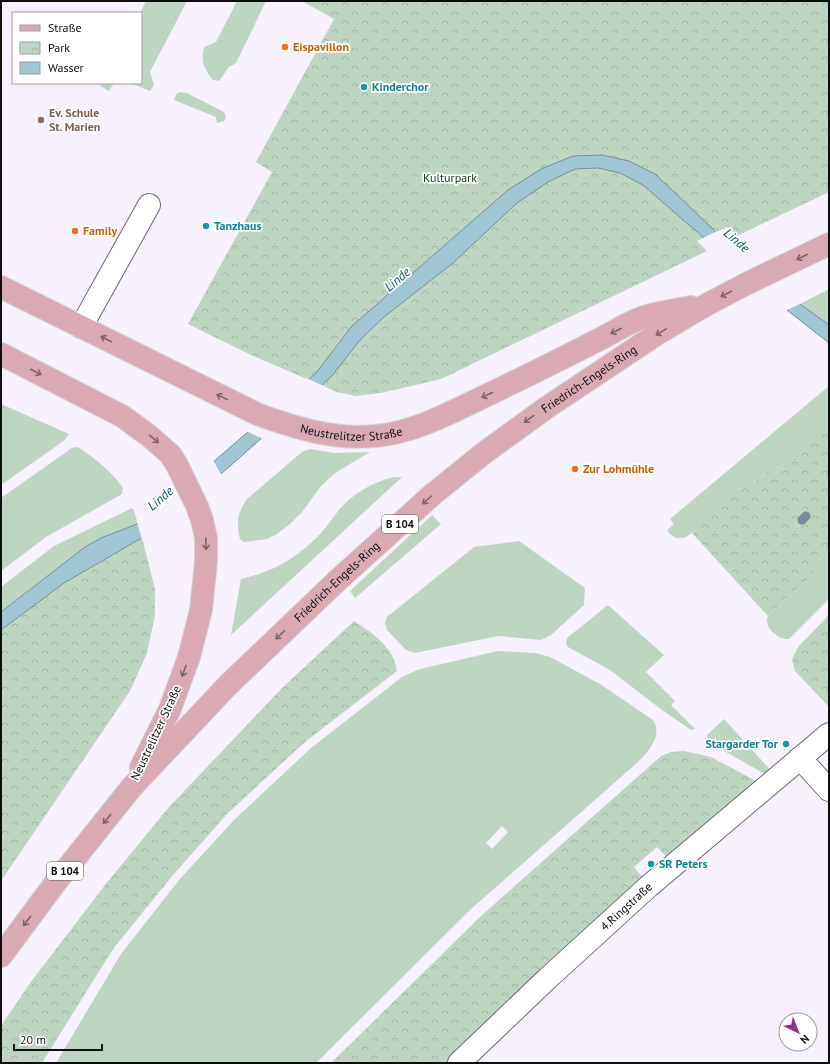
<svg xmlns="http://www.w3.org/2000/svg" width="830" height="1064" font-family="'PT Sans',sans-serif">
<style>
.grass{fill:#bed5c2;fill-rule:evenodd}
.park{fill:url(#park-crowns)}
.water{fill:#a0c6d3;stroke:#748e98}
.pier{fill:#f6f1fd}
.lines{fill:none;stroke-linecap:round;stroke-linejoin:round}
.stream{stroke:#748e98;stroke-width:9}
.minor-casing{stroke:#6b6872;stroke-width:24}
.major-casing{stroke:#d4d3d4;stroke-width:24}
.minor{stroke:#fff;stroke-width:22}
.major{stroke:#d9aab4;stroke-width:22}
.oneway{stroke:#7e636a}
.food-dot{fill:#e8710a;stroke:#fff;stroke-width:1.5}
.culture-dot{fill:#0f9aa8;stroke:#fff;stroke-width:1.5}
.education-dot{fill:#8d6e63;stroke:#fff;stroke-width:1.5}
.labels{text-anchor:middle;stroke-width:3.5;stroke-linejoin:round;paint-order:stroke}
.shield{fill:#fff;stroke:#565658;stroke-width:1}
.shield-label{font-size:11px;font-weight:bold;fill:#0e0d10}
.food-label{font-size:12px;font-weight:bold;fill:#c56008;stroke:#fff;text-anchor:start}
.culture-label{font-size:12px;font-weight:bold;fill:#0d838f;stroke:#fff;text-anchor:start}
.education-label{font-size:12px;font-weight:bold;fill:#785e54;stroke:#fff;text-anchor:start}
.park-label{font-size:12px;fill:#0c3b1c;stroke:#fff}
.street-label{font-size:12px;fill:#0e0d10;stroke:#fff}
.water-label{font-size:13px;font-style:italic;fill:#045568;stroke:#fff}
</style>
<defs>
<pattern id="park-crowns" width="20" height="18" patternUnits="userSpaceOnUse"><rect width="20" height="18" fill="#bed5c2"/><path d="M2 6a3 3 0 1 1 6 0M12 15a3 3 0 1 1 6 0" fill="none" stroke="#a2b6a6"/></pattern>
</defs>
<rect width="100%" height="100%" fill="#f6f1fd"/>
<path class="grass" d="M146,1H187L150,72L154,85L150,91L130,83H141V13H140Z
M237,1H266L236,63L229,67L219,81L213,80C203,67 201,63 204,47L216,42Z
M102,83H114L109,91L100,86Z
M181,92L187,93L224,112L226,117L224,121L217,123L216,117L174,100L177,93Z
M829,289V325L800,304Z
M829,386V426H825L818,429L754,483L740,490L736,485L693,522L698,527C688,537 679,544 668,532V529L674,524L670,519Z
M1,404L69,434L65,440L1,485Z
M78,447C96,459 111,471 123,488L122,494L46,537L1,571V498L72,448Z
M310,449L335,453L370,452L335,473L321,486L302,512L291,523L277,534L267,539L244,542L240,539C236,522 237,514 247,499L302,452Z
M393,477H402L231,635L241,579C274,571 296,559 320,534C327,527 332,518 339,510C353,493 372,483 393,477Z
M132,508L134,511L138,524L101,538L85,547L1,612V587L54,546Z
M432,515L441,524L355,598L350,591Z
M519,541L585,588L584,605L551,635L541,640L498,636L415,653L406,650L387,630L385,623L387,617L474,547Z
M829,551V599L789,639C778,640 763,627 768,616L815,573L811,567Z
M608,605L664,655L646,672L675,701L671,705L695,729L691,730L662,710L610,670L568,647L566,643L567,638Z
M498,651L535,653L550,657L600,684L653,720C663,735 649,751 638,762L471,909L316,1063H56L121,954L179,880L235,819L311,748L402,677L420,669ZM502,826L508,832L492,849L486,843Z
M724,719L774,774L769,778L763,773L719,748L708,739L707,735Z"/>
<path class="park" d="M302,1H829V192L737,236L727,227L697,241L707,251L441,379L381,393L355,396L337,392L251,355L188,324L272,172L256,162L334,19Z
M825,426H829V551L811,567L815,573L768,616L692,533L697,527L693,522L736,484L740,490L754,483L818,429Z
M142,538L155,589V615L147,653L130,691L1,881V630L64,583Z
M829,615V707L795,671L792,659L798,647Z
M354,621C371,632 395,648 397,671L305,742L228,813L173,875L113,949L42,1063H1V1026L30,983L105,885L169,807L283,687Z
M684,751L711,757L756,781L760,786L668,858L657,847L634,867L644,879L544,968L448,1063H331L481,916L661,756L671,752Z"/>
<path class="water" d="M602,155L629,161L655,174L716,232L800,304L829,325V343L787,310L643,185L620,173L598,168L575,169L548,182L517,203L453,263L384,317L360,340L332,376L229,467L152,532L64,583L1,630V612L85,547L101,538L145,521L316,373L352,326L508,190L541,169L573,156Z"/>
<path class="pier" d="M717,231L802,303L785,311L701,239Z
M306,378L324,386L230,469L153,534L142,540L137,522L144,519L213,460L222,476L263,439L246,431Z"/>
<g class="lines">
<path class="stream" d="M802,520L806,516"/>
<defs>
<g id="minor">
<path d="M81,327L149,205"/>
<path d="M800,758L829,790"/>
<path id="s1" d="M459,1063L548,978L649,886L829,734"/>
</g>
<g id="major">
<path id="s2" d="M1,287L257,414C296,428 333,440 375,436C412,433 448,414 481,398C521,379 561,359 600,339C614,332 629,322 644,317C658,312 677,310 691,307"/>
<path d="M1,354L122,416L148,435L170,454L177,465L197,506L202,520L206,538V562L201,610L189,657L170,709L141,767"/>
<path id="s3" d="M1,956L56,882L131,788L228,685L338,580L432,495L484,453L546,408L657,334L706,305L746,284L829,244"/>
</g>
</defs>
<use href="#minor" class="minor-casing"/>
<use href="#major" class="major-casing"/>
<use href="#minor" class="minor"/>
<use href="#major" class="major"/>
</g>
<defs><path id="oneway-shaft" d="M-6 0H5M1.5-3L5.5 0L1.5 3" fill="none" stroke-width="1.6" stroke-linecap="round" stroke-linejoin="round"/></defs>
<g class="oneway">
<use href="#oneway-shaft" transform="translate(802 257) rotate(154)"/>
<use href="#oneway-shaft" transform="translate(726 294) rotate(152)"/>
<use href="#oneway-shaft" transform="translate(616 331) rotate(153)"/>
<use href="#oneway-shaft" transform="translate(661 332) rotate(149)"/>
<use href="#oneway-shaft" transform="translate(106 339) rotate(-153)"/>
<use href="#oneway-shaft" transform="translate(36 372) rotate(27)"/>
<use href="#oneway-shaft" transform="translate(487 395) rotate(155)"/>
<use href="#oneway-shaft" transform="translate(222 397) rotate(-154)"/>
<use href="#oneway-shaft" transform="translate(529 419) rotate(144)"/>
<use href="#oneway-shaft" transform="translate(154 439) rotate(40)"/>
<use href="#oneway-shaft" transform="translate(427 500) rotate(138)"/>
<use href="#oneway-shaft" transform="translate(206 544) rotate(88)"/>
<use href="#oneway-shaft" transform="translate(280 635) rotate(136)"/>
<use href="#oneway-shaft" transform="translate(184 671) rotate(110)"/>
<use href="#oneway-shaft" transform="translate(107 819) rotate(129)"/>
<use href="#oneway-shaft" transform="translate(27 921) rotate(127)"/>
</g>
<g class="food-dot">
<circle cx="285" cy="47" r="4"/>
<circle cx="75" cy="231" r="4"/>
<circle cx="575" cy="469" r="4"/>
</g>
<g class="culture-dot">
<circle cx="364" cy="87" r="4"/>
<circle cx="206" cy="226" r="4"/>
<circle cx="786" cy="744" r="4"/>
<circle cx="651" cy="864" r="4"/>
</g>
<circle class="education-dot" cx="41" cy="120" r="4"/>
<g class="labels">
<g class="shield">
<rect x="382" y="515" width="36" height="18" rx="3"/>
<rect x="47" y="862" width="36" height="18" rx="3"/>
</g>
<g class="shield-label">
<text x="400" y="528">B 104</text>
<text x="65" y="875">B 104</text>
</g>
<g class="food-label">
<text x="293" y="51">Eispavillon</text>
<text x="83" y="235">Family</text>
<text x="583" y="473">Zur Lohmühle</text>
</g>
<g class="culture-label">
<text x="372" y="91">Kinderchor</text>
<text x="214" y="230">Tanzhaus</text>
<text x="778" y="748" text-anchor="end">Stargarder Tor</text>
<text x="659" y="868">SR Peters</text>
</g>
<g class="education-label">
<text x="49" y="117">Ev. Schule<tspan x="49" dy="14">St. Marien</tspan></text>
</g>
<g class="park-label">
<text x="450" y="182">Kulturpark</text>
</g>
<g class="street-label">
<text dy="4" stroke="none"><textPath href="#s3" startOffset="828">Friedrich-Engels-Ring</textPath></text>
<text dy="4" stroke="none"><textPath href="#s2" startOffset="383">Neustrelitzer Straße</textPath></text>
<text dy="4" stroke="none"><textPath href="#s3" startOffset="504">Friedrich-Engels-Ring</textPath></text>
<text transform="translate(156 733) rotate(-65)" y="4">Neustrelitzer Straße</text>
<text dy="4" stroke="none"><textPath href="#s1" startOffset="229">4.Ringstraße</textPath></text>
</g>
<g class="water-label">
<text transform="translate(737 240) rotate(41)" y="5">Linde</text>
<text transform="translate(397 279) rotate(-41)" y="5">Linde</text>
<text transform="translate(160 498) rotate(-41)" y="5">Linde</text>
</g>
</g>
<rect width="830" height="1064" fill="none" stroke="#0e0d10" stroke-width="4"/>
<rect x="12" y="12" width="130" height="72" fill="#ffffff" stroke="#9f9e9f"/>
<rect x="20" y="25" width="20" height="6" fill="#d9aab4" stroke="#9f9e9f"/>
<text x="48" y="32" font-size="12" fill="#0e0d10">Straße</text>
<rect x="20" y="42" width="20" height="12" fill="url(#park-crowns)" stroke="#9f9e9f"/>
<text x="48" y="52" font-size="12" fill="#0e0d10">Park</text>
<rect x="20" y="62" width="20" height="12" fill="#a0c6d3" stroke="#9f9e9f"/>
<text x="48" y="72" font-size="12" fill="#0e0d10">Wasser</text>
<g transform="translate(798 1032) rotate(137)"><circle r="19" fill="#ffffff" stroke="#9f9e9f"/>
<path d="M0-3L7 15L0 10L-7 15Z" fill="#962d91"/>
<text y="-6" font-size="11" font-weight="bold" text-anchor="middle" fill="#0e0d10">N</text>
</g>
<path d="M14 1044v6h88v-6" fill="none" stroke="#0e0d10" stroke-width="2"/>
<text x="20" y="1044" font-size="12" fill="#0e0d10" stroke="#ffffff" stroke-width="3" paint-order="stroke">20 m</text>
</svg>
